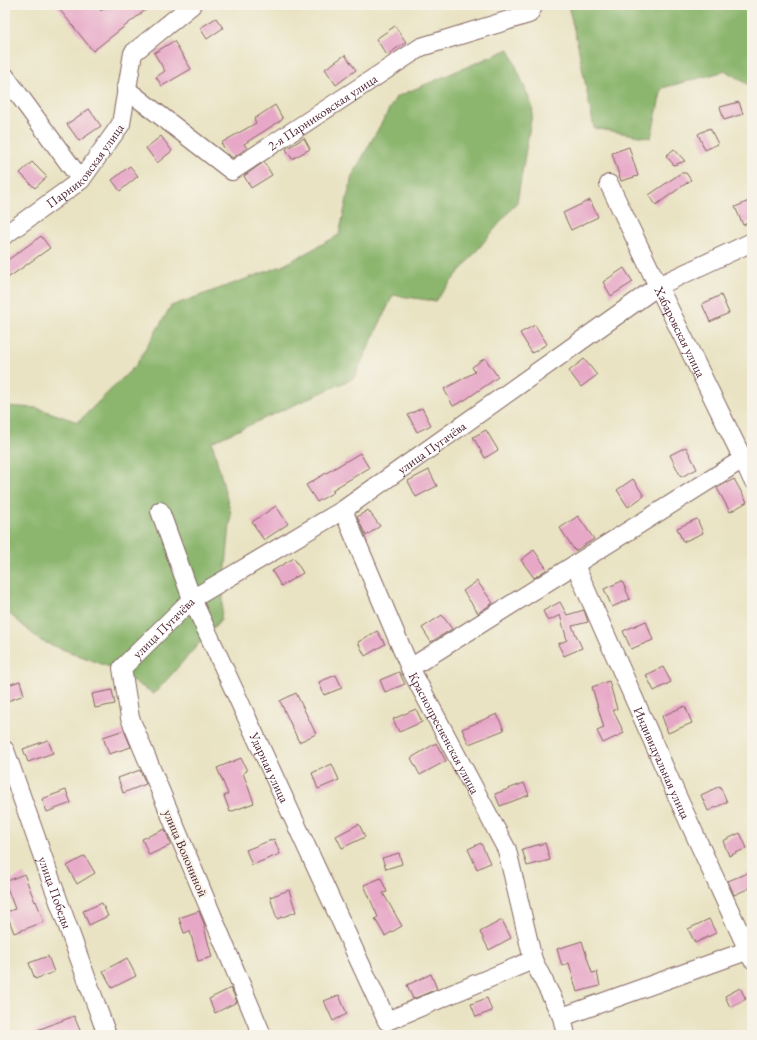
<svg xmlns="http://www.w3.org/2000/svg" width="757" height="1040" font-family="'EB Garamond',serif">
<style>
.forest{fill:#8cb66e;stroke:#6b6a4c}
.building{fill:#e7a7c7}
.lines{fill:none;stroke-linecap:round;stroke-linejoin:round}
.minor-casing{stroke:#826460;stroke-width:20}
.minor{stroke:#fff;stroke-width:18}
.labels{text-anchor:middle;stroke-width:4;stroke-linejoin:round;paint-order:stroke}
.street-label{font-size:13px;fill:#4a1f2b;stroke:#f7f3e8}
</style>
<rect width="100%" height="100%" fill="#f7f3e8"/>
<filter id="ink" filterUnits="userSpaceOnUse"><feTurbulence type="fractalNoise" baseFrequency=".025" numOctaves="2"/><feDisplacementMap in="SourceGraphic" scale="8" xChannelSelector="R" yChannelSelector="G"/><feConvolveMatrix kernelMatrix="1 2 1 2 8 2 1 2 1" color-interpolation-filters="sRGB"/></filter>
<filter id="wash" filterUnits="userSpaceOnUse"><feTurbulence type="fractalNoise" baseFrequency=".012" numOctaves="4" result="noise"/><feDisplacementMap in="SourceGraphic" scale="16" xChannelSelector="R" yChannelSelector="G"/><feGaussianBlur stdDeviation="0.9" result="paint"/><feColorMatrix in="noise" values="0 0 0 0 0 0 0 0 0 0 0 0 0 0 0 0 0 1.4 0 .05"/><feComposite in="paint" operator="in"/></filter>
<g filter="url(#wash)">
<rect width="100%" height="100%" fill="#e9e3c3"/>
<path class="forest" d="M568,5H752V87L726,71L662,88L651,138L594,128L578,46Z
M509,49L533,108L517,202L435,301L393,295L354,378L212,442L231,514L221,619L154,694L112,668L41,641L5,610V406L37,408L78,422L136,365L171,306L282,266L339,235L352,176L396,97Z"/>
<g id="blocks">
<path class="building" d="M56,5H96L101,11L109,5H152L93,51Z
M216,18L223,28L207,39L200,28Z
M395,26L406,42L387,55L376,39Z
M174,41L191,69L162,86L156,77L165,71L154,53Z
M345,55L356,70L336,85L325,69Z
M739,102L743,114L724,120L720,107Z
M275,105L283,119L244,144L247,148L233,158L229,155L221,143L256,123L254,119Z
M89,109L101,126L79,141L67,124Z
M710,128L718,144L705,150L698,134Z
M161,136L172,151L157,163L146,148Z
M304,138L310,149L292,159L286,149Z
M629,147L638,176L621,181L612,153Z
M674,149L685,161L674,165L666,156Z
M32,162L47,177L35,188L20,173Z
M264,162L272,175L251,188L244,176Z
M130,166L138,176L120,191L112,180Z
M681,173H686L691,180L656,205L649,195Z
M590,200L598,217L571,230L563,213Z
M749,201L752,208V221L743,225L735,207Z
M41,236L50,248L5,280V262Z
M624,268L633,282L611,296L603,282Z
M721,295L729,313L710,322L702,304Z
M535,325L547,344L532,353L520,333Z
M485,358L498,377L465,400L453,406L444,389L475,372L472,367Z
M584,359L597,375L581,387L569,371Z
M422,408L431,425L417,432L408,415Z
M486,430L498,450L485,458L473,437Z
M686,447L697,469L681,477L670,455Z
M360,453L369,468L332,490L334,492L317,502L306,485Z
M429,470L437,486L416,497L408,481Z
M633,479L644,496L628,507L617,490Z
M734,479L747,502L730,512L717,488Z
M276,506L288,524L264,540L252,522Z
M368,510L380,526L366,536L357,517Z
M578,516L594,539L575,551L560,528Z
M697,519L703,533L683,542L677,528Z
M534,550L547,569L534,578L521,560Z
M294,558L303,573L281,586L272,571Z
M477,581L493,603L478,613L463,591Z
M622,581L630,599L612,607L604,589Z
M560,602L567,615L584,610L588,622L572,626L582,648L564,656L558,644L567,640L560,615L548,621L543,611Z
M442,615L452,629L431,642L422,628Z
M646,621L653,640L631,649L623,631Z
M377,631L385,644L365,656L358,642Z
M663,667L671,682L654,691L646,675Z
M399,672L405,684L385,692L380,680Z
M336,675L342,688L324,695L319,682Z
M20,681L24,695L5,702V686Z
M609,681L617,709L613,710L624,733L603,743L597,731L604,728L592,687Z
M112,690L115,704L95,708L92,694Z
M296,693L316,734L299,742L280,701Z
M685,706L692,723L668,733L662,716Z
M416,709L422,722L399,732L393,719Z
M497,714L504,730L469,744L462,729Z
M124,730L131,747L109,754L103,737Z
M48,740L53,753L28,762L23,749Z
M436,743L446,761L420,775L411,758Z
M241,758L247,771L243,773L254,803L230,812L224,796L228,794L217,768Z
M332,764L339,780L318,789L312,773Z
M140,770L146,784L123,793L118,778Z
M524,783L529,795L500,806L495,794Z
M720,786L727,802L708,811L701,795Z
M66,790L71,803L47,812L42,799Z
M359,824L365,837L342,848L336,836Z
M165,829L171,845L149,855L142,839Z
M740,833L747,848L729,856L723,841Z
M274,839L280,854L252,865L246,850Z
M481,843L490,863L477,869L468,849Z
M545,843L550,860L527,866L522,849Z
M399,853L402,864L386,869L382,858Z
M85,856L95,873L77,884L67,866Z
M752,871V887L734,895L728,881Z
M24,874L35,902L36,901L44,922L14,933L6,912L15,909L5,882Z
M381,878L387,892L383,893L402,926L385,936L375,919L378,917L364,885Z
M289,890L296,912L277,919L270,897Z
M102,903L108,916L89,925L83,911Z
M199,911L205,926L204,927L212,957L198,961L190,931L184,933L179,918Z
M709,919L716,933L695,943L688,929Z
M502,920L511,938L489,950L480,932Z
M582,941L592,973L597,972L600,986L577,992L569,963L562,966L557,949Z
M48,956L54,972L35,979L29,963Z
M127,958L136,976L112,988L103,971Z
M431,974L437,989L413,999L407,985Z
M231,988L237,1002L215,1013L209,999Z
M740,988L746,999L730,1007L725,996Z
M339,995L347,1014L333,1021L324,1001Z
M487,998L492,1011L476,1017L471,1004Z
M74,1016L82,1035H27V1034Z"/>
</g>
</g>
<g filter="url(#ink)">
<use href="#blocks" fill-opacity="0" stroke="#826460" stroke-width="1"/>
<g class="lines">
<defs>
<g id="minor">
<path d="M5,76L81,180"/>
<path id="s1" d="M126,89L232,171L421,47L529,14L534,5"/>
<path id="s2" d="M609,184L658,286L743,459L752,479"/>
<path id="s3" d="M5,235L81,180L121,124L133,53L192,5"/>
<path id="s4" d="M343,510L410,668L507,850L533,960L562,1017L566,1035"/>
<path id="s5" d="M160,511L192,599L387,1021"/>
<path id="s6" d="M575,565L677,796L752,959"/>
<path d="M410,668L743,459"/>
<path id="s7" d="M5,750L51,880L107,1035"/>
<path d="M562,1017L752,949"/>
<path d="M387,1021L533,960"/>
<path id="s8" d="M262,1035L130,718L122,668L192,599L343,510L658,286L752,242"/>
</g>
</defs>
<use href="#minor" class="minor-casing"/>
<use href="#minor" class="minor"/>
</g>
</g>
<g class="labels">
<g class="street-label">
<text dy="5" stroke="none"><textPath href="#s1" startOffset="242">2-я Парниковская улица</textPath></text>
<text dy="5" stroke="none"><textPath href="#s3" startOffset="107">Парниковская улица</textPath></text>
<text dy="5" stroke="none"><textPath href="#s2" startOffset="164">Хабаровская улица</textPath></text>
<text dy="5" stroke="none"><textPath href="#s8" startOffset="776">улица Пугачёва</textPath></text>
<text dy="5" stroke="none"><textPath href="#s8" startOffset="452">улица Пугачёва</textPath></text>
<text dy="5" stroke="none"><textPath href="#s4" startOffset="245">Краснопресненская улица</textPath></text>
<text dy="5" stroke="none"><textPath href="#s6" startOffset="216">Индивидуальная улица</textPath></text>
<text dy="5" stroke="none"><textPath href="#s5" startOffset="279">Ударная улица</textPath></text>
<text transform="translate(186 853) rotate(67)" y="5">улица Волониной</text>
<text dy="5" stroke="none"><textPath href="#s7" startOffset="151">улица Победы</textPath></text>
</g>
</g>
<rect width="757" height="1040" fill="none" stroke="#f7f3e8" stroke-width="20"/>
</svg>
